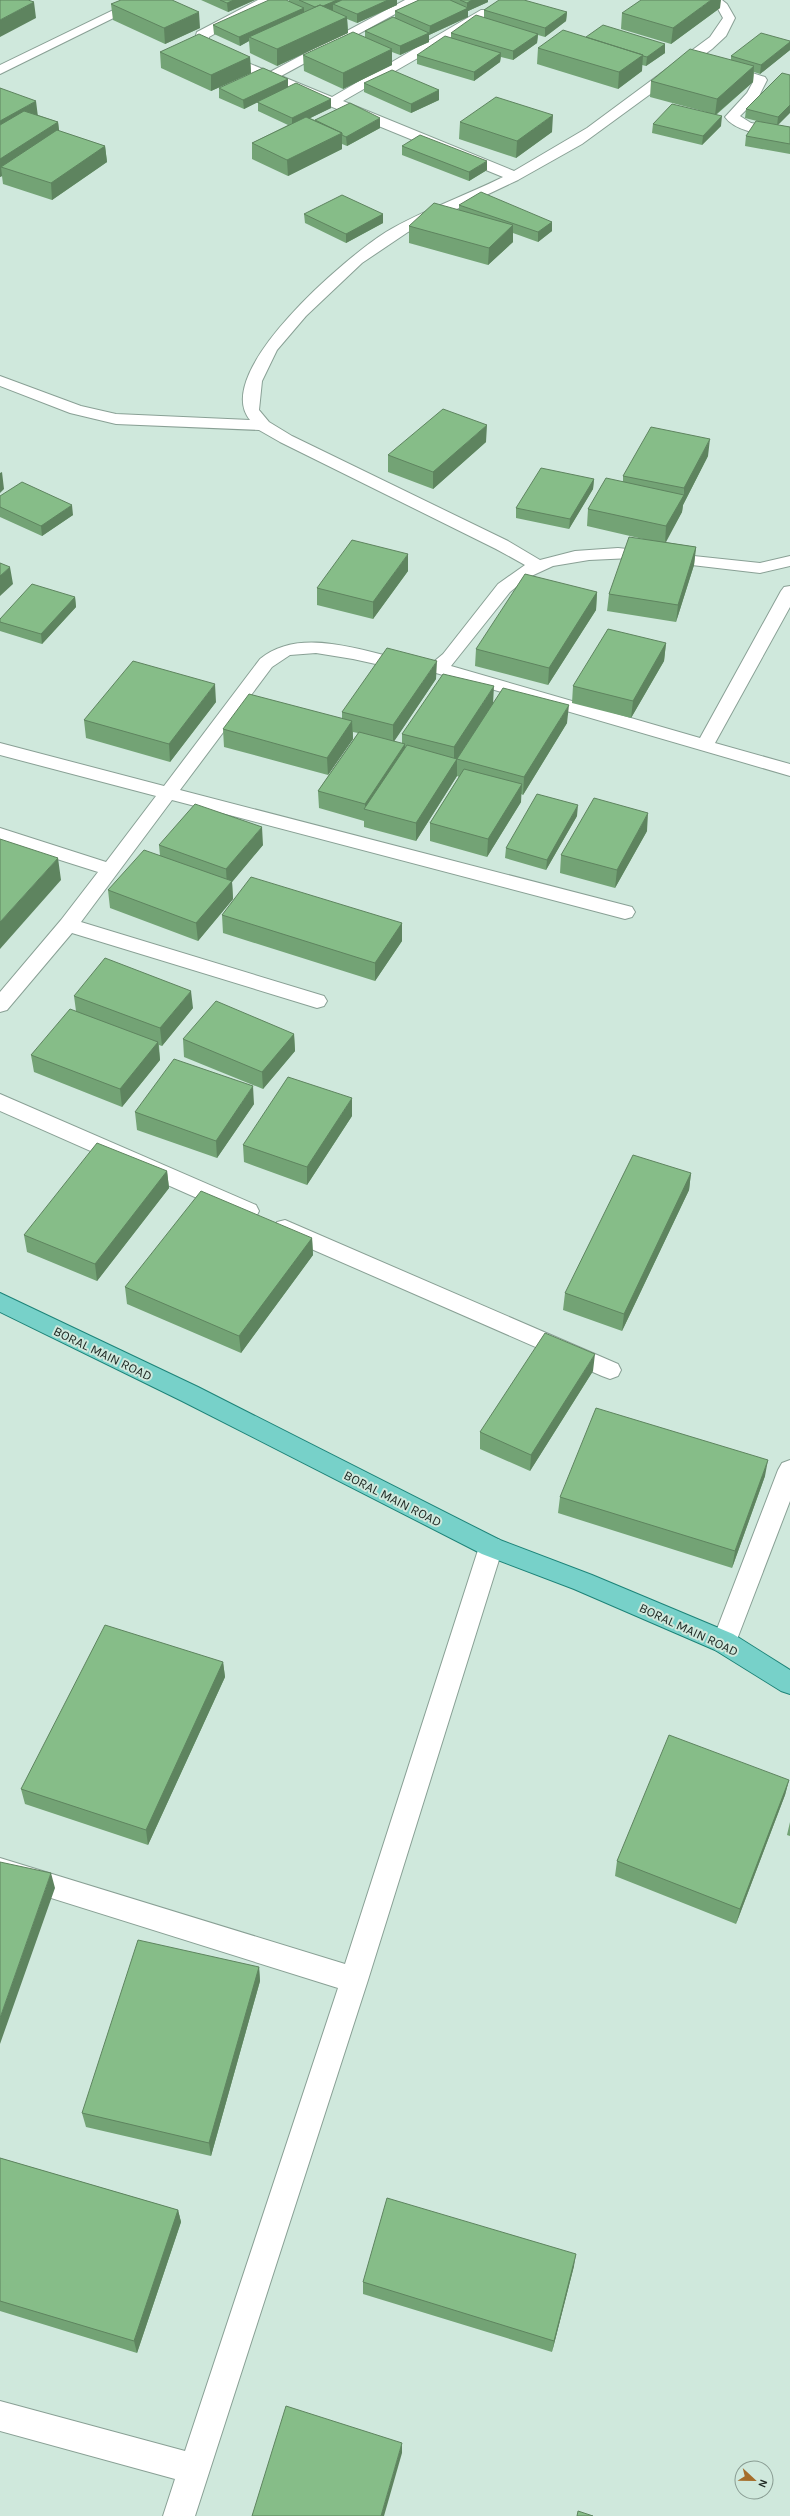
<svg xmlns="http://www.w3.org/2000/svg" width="790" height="2516" font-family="Karla,sans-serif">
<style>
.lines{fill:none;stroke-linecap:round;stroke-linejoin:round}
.minor-casing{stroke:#89a095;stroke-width:2}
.major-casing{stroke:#1d8378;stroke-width:2}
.minor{fill:#fff;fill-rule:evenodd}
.major{fill:#77d1c9;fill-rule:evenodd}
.wall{fill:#73a375}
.shaded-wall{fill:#5e845f}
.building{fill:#86bd88;stroke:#5e845f}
.labels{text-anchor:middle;stroke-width:4;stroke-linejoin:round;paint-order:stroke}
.street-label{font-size:13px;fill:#202a25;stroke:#cfe8dc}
</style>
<rect width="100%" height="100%" fill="#cfe8dc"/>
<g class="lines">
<defs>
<path id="minor" d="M134,0H150L0,74V65Z
M258,0H274L209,37V47L270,72L405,0H421L281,76L332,97L481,10H491L492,13L491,16L343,101L514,171L587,128L710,37L723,18L718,9L708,0H722L727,4L735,18L726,36L712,49L582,144L518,180L408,232L362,263L306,316L277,350L262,381L259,410L269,422L292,436L508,541L540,560L575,551L618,548L760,563L790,556V566L760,573L632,558L589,560L553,566L527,578L510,592L451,666L700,738L781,591L784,587L790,586V607L715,743L790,764V776L436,673L421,674L353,659L316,653L290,655L272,667L180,790L632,907L635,912L632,917L625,919L172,800L81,922L324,996L327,1001L324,1006L317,1008L72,933L7,1010L0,1012V992L61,920L98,872L0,841V828L106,862L156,796L0,755V743L164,786L260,659C296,629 350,647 392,657C405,660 418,664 431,664L443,654L498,584L525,565L496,549L280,442L259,430L116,424L70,413L0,386V376L81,406L116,414L250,420C210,372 349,255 386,232C423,210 465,196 503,177L198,52L196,35L197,32Z
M724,64L765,77L767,80L758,98L740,116L751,123L790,130V138C771,135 737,134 725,117L747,93L753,82L719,71L717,68L719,65Z
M0,1094L256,1205L259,1211L256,1217L248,1219L240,1217L0,1111Z
M285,1220L618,1364L621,1370L618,1376L610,1379L602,1376L277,1234L274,1228L277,1222Z
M790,1460V1501L736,1642L733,1650L724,1653L715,1650L712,1642L778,1470L782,1463Z
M491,1537L500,1540L503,1547L368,1980L195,2516H163L175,2479L0,2431V2401L185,2451L338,1988L0,1882V1858L345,1964L479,1547L482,1540Z"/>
<path id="major" d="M0,1293L198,1387L500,1540L592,1575L733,1634L790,1670V1694L781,1691L715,1650L574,1589L482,1554L182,1401L0,1312Z"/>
</defs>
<use href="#minor" class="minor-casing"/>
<use href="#major" class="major-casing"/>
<use href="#minor" class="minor"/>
<use href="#major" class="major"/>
</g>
<path class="wall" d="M201,0H255L228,12Z
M289,0H397V5L357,23L347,19L348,33L277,66L250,53L249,41L240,46L214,34L213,25L289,1Z
M419,0H488V2L468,11V17L429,35V42L400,55L392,52V65L343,89L304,71L303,55L365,37V31L395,18V11Z
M111,4L200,28L165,44L113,20Z
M720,8L671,44L621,29L622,13Z
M484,10L567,12L566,21L545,37L538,35L537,43L513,60L501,57L500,62L474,81L417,64V55L451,38V33L484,18Z
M586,37L665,44V53L646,66L642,65V71L618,89L537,64L538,48Z
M790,41V50L760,74L754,72L753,82L716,115L721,126L702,145L652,133L653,124L706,112L650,97L651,81L731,60V56Z
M160,52L250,57L251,73L211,91L161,68Z
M782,73L778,125L790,127V154L745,146L746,136L761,122L745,118L746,109Z
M288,79V87L331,99V108L310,118L315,120L380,128L347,146L342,144V149L288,176L252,159V143L288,125L258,111V102L244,109L219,98V88Z
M364,83L439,90V100L411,113L364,92Z
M0,88L38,115L58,122L59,131L105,146L107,162L52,200L3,184L2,176L0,177Z
M460,122L552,132L516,158L459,139Z
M402,146L487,170L469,181L402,155Z
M459,205L552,222V231L538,242L513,233V242L488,265L409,243V226L459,210Z
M304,214H383V223L346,243L305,223Z
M486,442L433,489L388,472V455Z
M708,456L683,505L682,512L665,542L696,547L694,565L676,622L607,611L609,594L643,539L587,526L588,509L623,481V476Z
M594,479L593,489L569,529L516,518V508Z
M0,496L73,515L42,536L0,517Z
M408,571L373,619L317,605V588Z
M597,592L596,610L548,685L475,666L476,649Z
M75,597L76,607L42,644L0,631V619Z
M666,643L664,661L631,718L572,703L573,686Z
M436,679L394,741L402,744V734L493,703L567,723L523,795L521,794V802L487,857L430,841V823L459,777L457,776L416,841L364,827V821L319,808L318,791L358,733L353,732V739L328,775L224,747L223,729L342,719V712Z
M216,702L170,762L86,738L84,720Z
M577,816L546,870L505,858L506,848Z
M647,831L615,888L560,873L561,855Z
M159,845H263L232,882L233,899L198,941L110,908L108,890L160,856Z
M222,915L402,923V941L375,981L223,933Z
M74,996L193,1008L162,1046L159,1045L160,1060L122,1107L34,1072L31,1055L76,1011Z
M294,1034L295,1051L263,1089L184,1057L183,1039Z
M254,1104L217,1158L137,1130L135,1112Z
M352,1116L307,1185L244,1162L243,1145Z
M167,1171L169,1188L97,1281L27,1252L24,1235Z
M691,1173L689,1190L622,1331L563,1310L565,1293Z
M312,1238L313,1255L241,1353L127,1304L125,1287Z
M593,1371L530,1471L480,1449V1432Z
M765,1476L732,1568L558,1513L560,1497Z
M223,1662L225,1677L148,1845L25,1804L21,1789Z
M789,1780L785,1795L736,1924L615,1876L617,1861Z
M790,1822V1836L787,1835Z
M259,1967L260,1981L211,2156L86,2127L82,2113Z
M0,2158L178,2210L181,2222L137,2353L0,2311Z
M574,2266L552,2352L363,2294V2282Z"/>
<path class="shaded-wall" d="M234,0H255L228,12L227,3Z
M337,0H344L333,4V11L318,8Z
M388,0H397V5L357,23V14Z
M472,0H488V2L468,11V17L429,35L430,26L467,8V3Z
M711,0H721L720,8L671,44L673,28Z
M34,2L36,18L0,37V20Z
M304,8V17L249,37V41L240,46L239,37Z
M199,12L200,28L165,44L164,28Z
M567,12L566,21L545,37V28Z
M347,17L348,33L277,66V49Z
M429,33V42L400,55V46Z
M538,34L537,43L513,60V51Z
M790,42V50L760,74L761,65Z
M665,44V53L646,66L647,57Z
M392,49V65L343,89V73Z
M501,53L500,62L474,81V72Z
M643,55L642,71L618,89L619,72Z
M250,57L251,73L211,91V75Z
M754,66L753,82L715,115L717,99Z
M288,79V88L257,102H258L244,109L243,100Z
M439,90V100L411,113V104Z
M331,99V108L292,127V118Z
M36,101L38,117L0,139V121Z
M790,105V113L777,126L778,117Z
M553,115L552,132L516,158L517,141Z
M722,116L721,126L702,145L703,136Z
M380,118V128L347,146L346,137Z
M58,122L60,138L1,167L2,176L0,177V159Z
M342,133V149L288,176L287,160Z
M105,146L107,162L52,200L51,183Z
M487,161V170L469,181V172Z
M383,214V223L346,243V234Z
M552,222V231L538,242V232Z
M513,225V242L488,265L489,248Z
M487,425L486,442L433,489V472Z
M710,439L708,456L683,505L682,512L665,544L666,526L684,495V488Z
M2,472L4,489L0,493V473Z
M594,479L593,489L569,529L570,519Z
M72,505L73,515L42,536L41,526Z
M696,547L694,565L676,622L678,605Z
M408,554V571L373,619V602Z
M10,567L13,584L0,596V576Z
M597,592L596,610L548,685L549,668Z
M75,597L76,607L42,644L41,634Z
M666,643L664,661L631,718L633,701Z
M437,661L436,679L393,743V725Z
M215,684L216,702L170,762L169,744Z
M494,686L493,704L457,759V776L416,841V823L454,763V747Z
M569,705L567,723L523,795L524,777Z
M352,721L353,739L328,775L327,758Z
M405,744V762L365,810V804Z
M522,784L521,802L487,857L488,839Z
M578,805L577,816L546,870L547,860Z
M648,813L647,831L615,888L617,870Z
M262,827L263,845L232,882L233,899L198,941L196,923L227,886L226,869Z
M58,858L61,880L0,949V922Z
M402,923V941L375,981V963Z
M191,991L193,1008L162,1046L160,1028Z
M294,1034L295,1051L263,1089L262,1072Z
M158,1042L160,1060L122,1107L120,1089Z
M253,1086L254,1104L217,1158L216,1141Z
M352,1098V1116L307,1185V1167Z
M167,1171L169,1188L97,1281L95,1264Z
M691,1173L689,1190L622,1331L624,1314Z
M312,1238L313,1255L241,1353L239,1336Z
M595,1354L593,1371L530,1471L531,1455Z
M768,1460L765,1476L732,1568L735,1551Z
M223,1662L225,1677L148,1845L146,1830Z
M789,1780L785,1795L736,1924L740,1909Z
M51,1873L55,1888L0,2044V2018Z
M259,1967L260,1981L211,2156L209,2143Z
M178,2210L181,2222L137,2353L134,2341Z
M576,2254L574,2266L552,2352L554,2341Z
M402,2443V2453L384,2516H381Z"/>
<path class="building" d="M0,0H28L34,2L0,20Z
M121,0H172L199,12L164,28L111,4Z
M220,0H234L227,3Z
M269,0H286L304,8L239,37L213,25Z
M299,0H337L323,6L320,5L315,7Z
M342,0H388L357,14L333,4Z
M419,0H450L468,8L430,26L395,11Z
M460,0H472L467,3Z
M499,0H524L567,12L545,28L484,10Z
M641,0H711L673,28L622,13Z
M320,5L347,17L277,49L249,37Z
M476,15L538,34L513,51L451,33Z
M393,17L429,33L400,46L365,31Z
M603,25L665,44L647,57L643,56V55L586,37Z
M563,30L643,55L619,72L538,48Z
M353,32L392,49L343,73L303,55Z
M761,33L790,41V42L761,65L731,56Z
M199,34L250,57L211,75L160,52Z
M445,36L501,53L474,72L417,55Z
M690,49L754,66L717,99L651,81Z
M263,68L288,79L243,100L219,88Z
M392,70L439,90L411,104L364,83Z
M782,73L790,75V105L778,117L746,109Z
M296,83L331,99L292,118L257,102Z
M0,88L36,101L0,121Z
M496,97L553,115L517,141L460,122Z
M350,103L380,118L346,137L342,135V133L315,120Z
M672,104L722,116L703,136L653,124Z
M24,111L58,122L0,159V125Z
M306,117L342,133L287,160L252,143Z
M756,121L790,127V144L746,136Z
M57,130L105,146L51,183L1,167Z
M420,135L487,161L469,172L402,146Z
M481,192L552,222L538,232L459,205Z
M342,195L383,214L346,234L304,214Z
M434,203L513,225L489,248L409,226Z
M443,409L487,425L433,472L388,455Z
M651,427L710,439L684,488L623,476Z
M541,468L594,479L570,519L516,508Z
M606,478L684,495L666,526L588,509Z
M22,482L72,505L41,526L0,507V496Z
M629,537L696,547L678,605L609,594Z
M352,540L408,554L373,602L317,588Z
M0,563L10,567L0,576Z
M525,574L597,592L549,668L476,649Z
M32,584L75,597L41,634L0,622V619Z
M608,629L666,643L633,701L573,686Z
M387,648L437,661L393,725L342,712Z
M133,661L215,684L169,744L84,720Z
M443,674L494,686L454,747L402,734Z
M503,688L569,705L524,777L457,759Z
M249,694L352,721L327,758L223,729Z
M359,732L405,744L365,804L318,791Z
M407,745L457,759L416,823L364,809Z
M464,769L522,784L488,839L430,823Z
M537,794L578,805L547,860L506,848Z
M594,798L648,813L617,870L561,855Z
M195,804L262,827L226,869L159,845Z
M0,839L58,858L0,922Z
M144,850L232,881L196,923L108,890Z
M251,877L402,923L375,963L222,915Z
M105,958L191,991L160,1028L74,996Z
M216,1001L294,1034L262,1072L183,1039Z
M70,1009L158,1042L120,1089L31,1055Z
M174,1059L253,1086L216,1141L135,1112Z
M288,1077L352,1098L307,1167L243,1145Z
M97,1143L167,1171L95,1264L24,1235Z
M633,1155L691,1173L624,1314L565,1293Z
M201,1191L312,1238L239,1336L125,1287Z
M545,1333L595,1354L531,1455L480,1432Z
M596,1408L768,1460L735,1551L560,1497Z
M105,1625L223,1662L146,1830L21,1789Z
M669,1735L789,1780L740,1909L617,1861Z
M0,1862L51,1873L0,2018Z
M138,1940L259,1967L209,2143L82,2113Z
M0,2158L178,2210L134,2341L0,2301Z
M387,2198L576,2254L554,2341L363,2282Z
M286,2406L402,2443L381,2516H252Z
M578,2511L593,2516H577Z"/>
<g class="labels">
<g class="street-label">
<text transform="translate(103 1353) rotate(26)" y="5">BORAL MAIN ROAD</text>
<text transform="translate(393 1498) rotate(27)" y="5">BORAL MAIN ROAD</text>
<text transform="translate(689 1629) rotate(25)" y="5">BORAL MAIN ROAD</text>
</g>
</g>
<g transform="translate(754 2480) rotate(112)"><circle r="19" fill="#cfe8dc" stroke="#899c93"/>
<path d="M0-3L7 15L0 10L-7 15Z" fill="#a56d2a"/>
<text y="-6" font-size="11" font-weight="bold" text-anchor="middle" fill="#202a25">N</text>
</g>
</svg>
